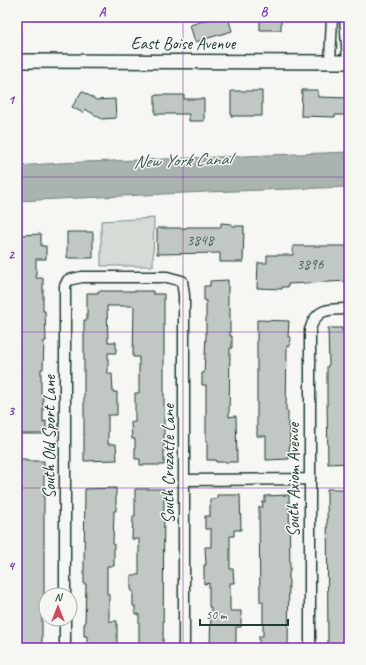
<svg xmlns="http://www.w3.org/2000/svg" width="366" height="665" font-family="Caveat,sans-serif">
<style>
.green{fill:#d6dbd6;stroke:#7a8c85}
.water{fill:#aab3ae;stroke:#72847d}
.building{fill:#c1c8c3;stroke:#1f3d34}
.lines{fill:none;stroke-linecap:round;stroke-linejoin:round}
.minor-casing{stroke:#1f3d34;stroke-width:13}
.tertiary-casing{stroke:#1f3d34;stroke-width:16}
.minor{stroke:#f6f6f2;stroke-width:10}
.tertiary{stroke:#f6f6f2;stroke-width:13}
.grid{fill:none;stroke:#7b2cbf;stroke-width:1;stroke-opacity:0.55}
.labels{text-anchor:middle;stroke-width:3;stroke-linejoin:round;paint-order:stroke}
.number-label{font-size:15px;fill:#486058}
.street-label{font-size:17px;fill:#1f3d34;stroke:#f6f6f2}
.water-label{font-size:18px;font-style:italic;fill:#425a52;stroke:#f6f6f2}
.neatline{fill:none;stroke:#7b2cbf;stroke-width:1.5}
.grid-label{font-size:13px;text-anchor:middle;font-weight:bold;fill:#7b2cbf}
</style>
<rect width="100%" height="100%" fill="#f6f6f2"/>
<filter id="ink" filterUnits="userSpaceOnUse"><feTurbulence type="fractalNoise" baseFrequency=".025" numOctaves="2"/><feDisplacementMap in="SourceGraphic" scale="8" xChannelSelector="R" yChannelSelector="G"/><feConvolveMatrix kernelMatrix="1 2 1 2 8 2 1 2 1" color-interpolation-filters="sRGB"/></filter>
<g filter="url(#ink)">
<path class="green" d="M154,218L153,266H101V221Z"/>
<path class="water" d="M349,152V187L206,192L17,201V166L59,163Z"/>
<path class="building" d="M217,17H228L232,31L195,42L190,25Z
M260,17H281V30H260Z
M302,90H318V97L349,98V115H335V117L301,116Z
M82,91L96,100L115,99L116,118L102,119L85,109L83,113L72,107Z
M231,91H262V116H231Z
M155,95H184V99H204V121H189V114H155Z
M221,223L232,224V226H244L243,262H220V253L157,254V228H187V227H221Z
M67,232H93V258H67Z
M41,234V246H46V259H36V278H43V311H45L46,341H44L43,369H41V394H43V422L46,421V434H18L19,351L17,325V276H20L19,235Z
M293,246H349V281L288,284V287H282V289L257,288L258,263H267V255H293Z
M228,280V307H230V336H232V348H230L229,417L236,416L237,462H216V460H207V441H206V385H202V373H204L206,336V300H204V286H210V281Z
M98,291H153V294H164V465H140V459H135V439H132L131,422H135V393H139V357H133L134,307L132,306H107L108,342H116V353H108V374H112L113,392H117V415H108V444H116L117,460L84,461V320H87V293H98Z
M257,320L289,321L288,337H291L290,346H287L286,411H288V427H290L289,459L266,460V436H257Z
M328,328H342V331L349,330V463L328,464L327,396V366L329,365Z
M17,459H26V461H44V602H42V648H17Z
M116,488V511H114L113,544H114V566H107V594H109V621H117V648H87V636H84V624H85L86,584H84V566L85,489Z
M135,489H164L163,648H139V614H135V606H133V591H131V575H139V539H132L133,516H135Z
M327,489H349V648H332V646H328Z
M217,495H240L241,530H234V536H230V569H233L234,583H230V611H241V627H236V648H210L211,607H209V583L204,584V565H206L205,547H211V529H205V516H210V499H217Z
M289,495L290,572H289L288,648H259V636H263V602H260L259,507H263L262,502H265V496Z"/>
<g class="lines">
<defs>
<path id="minor" d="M345,17L348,62
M330,62L332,17
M184,480L309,479
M65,595V286L68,280L82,277H167L182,281L184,295V648
M65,619V648
M310,648V330C316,308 328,309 349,309"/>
<path id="tertiary" d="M17,61L349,62"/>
</defs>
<use href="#minor" class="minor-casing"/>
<use href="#tertiary" class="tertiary-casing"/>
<use href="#minor" class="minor"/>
<use href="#tertiary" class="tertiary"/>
</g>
</g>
<path class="grid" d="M183,17V648M17,177H349M17,332H349M17,488H349"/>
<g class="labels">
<g class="number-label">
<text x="200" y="245">3848</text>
<text x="310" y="269">3896</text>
</g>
<g class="street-label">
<text x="183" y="49">East Boise Avenue</text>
<text transform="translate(49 437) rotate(-90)" y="6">South Old Sport Lane</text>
<text transform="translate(168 464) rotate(-90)" y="6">South Cruzatte Lane</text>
<text transform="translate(293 480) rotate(-90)" y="6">South Axiom Avenue</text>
</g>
<g class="water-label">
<text transform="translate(182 160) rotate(-2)" y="6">New York Canal</text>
</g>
</g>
<rect width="366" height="665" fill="none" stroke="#f6f6f2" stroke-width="44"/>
<g transform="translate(58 607)"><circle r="19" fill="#f6f6f2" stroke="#a0aca6"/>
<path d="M0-3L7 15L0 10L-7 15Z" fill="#d1495b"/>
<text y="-6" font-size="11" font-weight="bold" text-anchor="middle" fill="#1f3d34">N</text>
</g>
<path d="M200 619v6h88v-6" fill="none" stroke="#1f3d34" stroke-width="2"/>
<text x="206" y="619" font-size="12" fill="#1f3d34" stroke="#f6f6f2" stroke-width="3" paint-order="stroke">50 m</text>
<rect x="22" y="22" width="322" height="621" class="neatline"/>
<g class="grid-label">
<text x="102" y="16">A</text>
<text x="264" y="16">B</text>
<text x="11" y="104">1</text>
<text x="11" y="259">2</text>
<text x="11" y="415">3</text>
<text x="11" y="570">4</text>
</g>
</svg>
